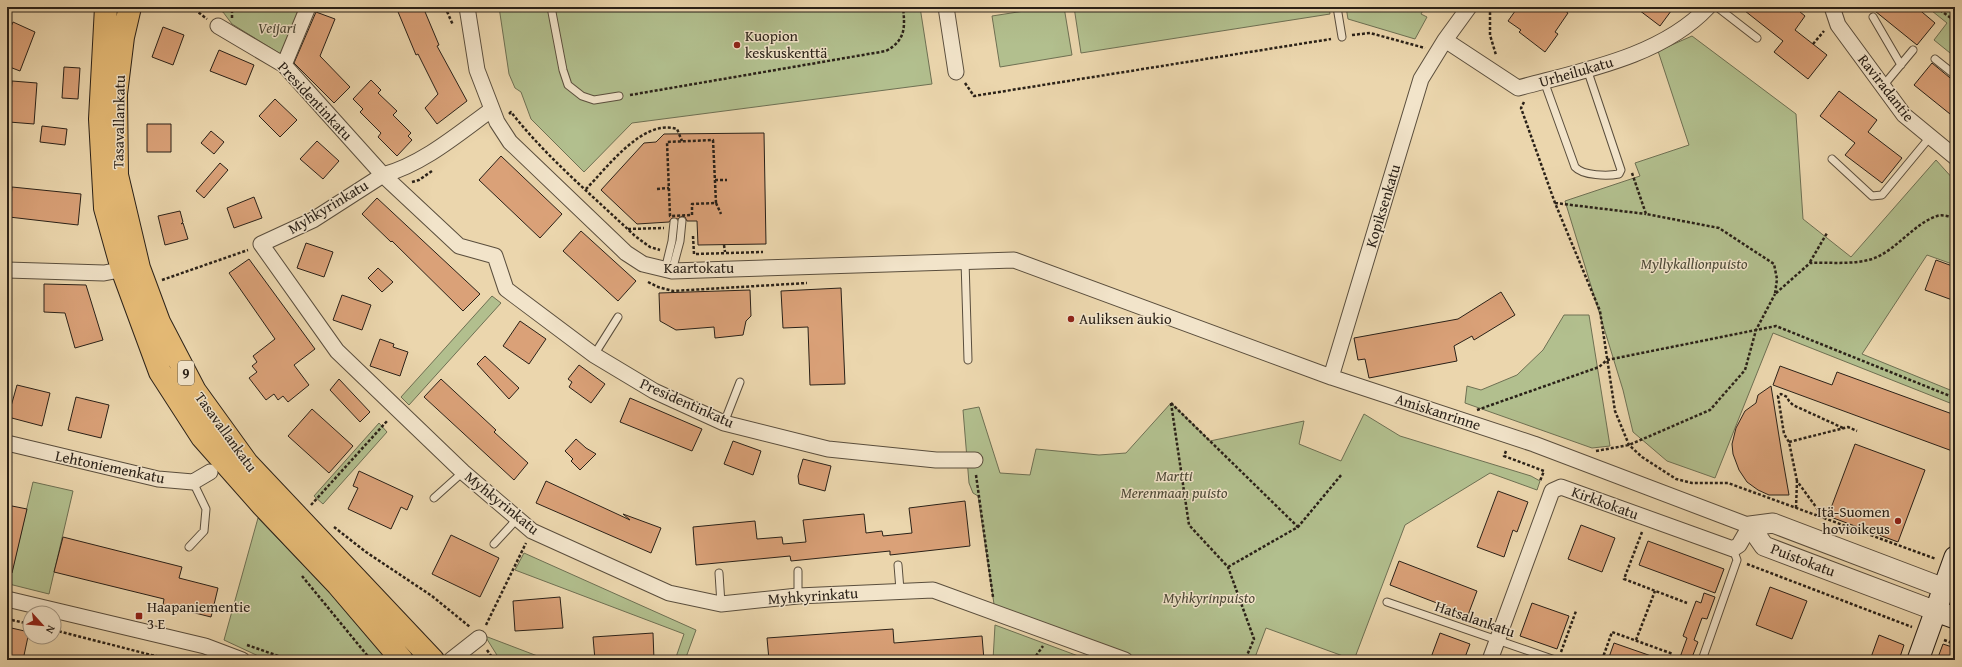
<svg xmlns="http://www.w3.org/2000/svg" width="1962" height="667" font-family="'Gentium Book Plus',serif">
<style>
.green{fill:#b2bf8e;stroke:#6e7053}
.building{fill:#daa178;stroke:#2a2118}
.lines{fill:none;stroke-linecap:round;stroke-linejoin:round}
.service-casing{stroke:#5a4e3d;stroke-width:9}
.minor-casing{stroke:#5a4e3d;stroke-width:17}
.tertiary-casing{stroke:#5a4e3d;stroke-width:21}
.secondary-casing{stroke:#2a2118;stroke-width:23}
.primary-casing{stroke:#2a2118;stroke-width:24}
.path{stroke:#2a2118;stroke-width:2.5;stroke-dasharray:3 2;stroke-linecap:butt}
.service{stroke:#f2e4ca;stroke-width:7}
.minor{stroke:#f2e4ca;stroke-width:15}
.tertiary{stroke:#f2e4ca;stroke-width:19}
.secondary{stroke:#f2e4ca;stroke-width:21}
.primary{stroke:#e6bb76;stroke-width:22}
.poi-dot{fill:#8f2418;stroke:#f2e4ca;stroke-width:1.5}
.labels{text-anchor:middle;stroke-width:3;stroke-linejoin:round;paint-order:stroke}
.shield{fill:#f2e4ca;stroke:#665c4d;stroke-width:1}
.shield-label{font-size:14px;font-weight:bold;fill:#2a2118}
.park-label{font-size:15px;font-style:italic;fill:#4c4836;stroke:#f2e4ca}
.poi-label{font-size:15px;fill:#2a2118;stroke:#f2e4ca;text-anchor:start}
.street-label{font-size:15px;fill:#2a2118;stroke:#f2e4ca}
</style>
<rect width="100%" height="100%" fill="#ebd6ad"/>
<filter id="stains"><feTurbulence type="fractalNoise" baseFrequency=".005" numOctaves="4"/><feColorMatrix values="0 0 0 0 .2 0 0 0 0 .09 0 0 0 0 .02 0 0 0 .5 -.17"/></filter>
<radialGradient id="worn" r=".72"><stop offset=".6" stop-color="#630" stop-opacity="0"/><stop offset="1" stop-color="#630" stop-opacity=".3"/></radialGradient>
<path class="green" d="M209,7H308L287,58L232,24L223,12Z
M499,7H920L932,84L632,123L584,172L531,119L521,92L515,88L509,74Z
M1050,7H1064L1072,55L1000,67L992,16Z
M1074,7H1329L1330,14L1081,53Z
M1346,7H1425L1421,14L1427,17L1415,39L1348,19Z
M1927,7H1955V57L1934,40L1947,23Z
M1692,36L1796,114L1803,219L1851,257L1936,160L1955,181V265L1927,255L1862,354L1955,392V405L1773,333L1715,478L1667,461L1633,432L1623,390L1565,201L1640,176L1635,163L1689,145L1658,51Z
M492,296L501,303L409,405L401,397Z
M1564,315H1589L1610,446L1592,448L1465,403L1467,386L1481,390L1517,375L1543,350Z
M1171,403L1210,441L1304,421L1299,444L1341,461L1364,414L1400,436L1531,476L1540,481L1537,490L1490,473L1405,525L1354,660L1266,628L1254,660H1125L995,611L978,496L973,493L969,483L963,410L979,407L1000,473L1030,475L1036,449L1099,455L1126,453Z
M379,423L387,432L323,504L314,496Z
M33,482L73,491L49,594L9,584Z
M258,518L332,595L388,660H267L224,640Z
M524,553L696,630L685,660H675L684,634L515,570Z
M995,625L1089,660H993Z
M485,636L548,660H500Z"/>
<path class="building" d="M396,7H423L439,45L437,46L467,101L437,124L425,108L438,94L418,54L416,55Z
M1518,7H1560L1568,13L1555,32L1558,34L1545,52L1519,32L1521,30L1508,21Z
M1635,7H1674L1660,26Z
M1740,7H1794L1805,16L1795,30L1827,55L1808,79L1774,52L1783,41Z
M1870,7H1916L1935,23L1917,45Z
M316,12L335,19L320,56L350,87L334,103L294,63Z
M13,22L35,32L20,71L7,66V36Z
M163,27L184,35L173,65L152,57Z
M219,50L254,65L246,85L210,71Z
M1932,63L1955,82V118L1914,85Z
M64,67L80,68L78,99L62,98Z
M371,80L381,90L378,93L397,111L393,115L411,133L408,136L412,140L397,156L378,137L381,133L360,112L363,109L353,99Z
M12,81L37,83L34,124L9,122Z
M1839,91L1877,120L1868,132L1902,158L1882,183L1845,155L1855,143L1820,116Z
M275,99L297,120L280,137L259,116Z
M147,124H171V152H147Z
M42,126L67,129L65,145L40,142Z
M211,131L224,142L214,154L201,143Z
M764,133L766,244L698,245L697,221H687L685,217L682,216L678,219L672,218L669,222L637,224L601,190L644,143L656,142L664,134Z
M317,141L339,161L323,179L300,159Z
M501,156L562,214L540,238L479,180Z
M220,163L228,170L204,198L196,191Z
M12,187L81,194L78,225L9,217Z
M254,197L262,218L234,228L227,208Z
M377,198L480,294L463,311L392,241L391,242L362,214Z
M180,211L183,222L181,224L183,223L188,239L165,245L158,216Z
M581,231L636,281L618,301L563,251Z
M306,243L333,252L324,277L297,268Z
M249,259L315,349L294,365L309,385L288,402L283,396L278,400L274,394L266,400L249,378L257,372L252,366L257,362L253,356L275,339L229,273Z
M1936,260L1955,267V301L1925,290Z
M378,268L393,282L382,292L368,278Z
M44,284L86,285L103,340L75,348L65,313L44,312Z
M841,288L845,384L810,385L808,327L783,328L781,291Z
M750,290L751,316L746,321L743,335L715,338L714,327L676,330L660,321L659,293Z
M1501,292L1515,315L1474,340L1472,336L1454,346L1457,361L1369,378L1365,359L1358,360L1354,338L1458,319Z
M342,295L371,305L362,330L333,320Z
M520,321L546,339L529,364L503,346Z
M380,339L394,344L393,347L408,352L400,376L370,366Z
M485,356L519,388L509,399L477,364Z
M579,365L605,384L591,403L569,387L572,382L568,379Z
M1780,366L1832,385L1837,372L1955,415V452L1773,385Z
M339,379L370,412L360,422L330,390Z
M441,379L496,430L494,432L528,463L514,480L424,397Z
M17,385L50,393L42,426L8,417Z
M1771,386L1782,455L1789,495H1769L1758,490L1747,482L1739,470L1733,454L1732,444L1736,428L1745,411L1756,403L1758,395Z
M76,397L109,405L101,438L68,430Z
M630,398L702,429L692,451L620,422Z
M312,409L353,446L329,473L288,436Z
M576,439L586,448L596,454L580,470L571,461L573,459L565,451Z
M733,441L761,451L753,475L724,464Z
M1855,444L1925,470L1898,542L1828,516Z
M803,459L831,466L825,491L799,484L798,476Z
M359,471L413,496L407,510L401,507L391,529L348,509L358,488L353,486Z
M546,481L630,520L623,514L661,528L651,553L536,503Z
M1498,491L1528,502L1517,532L1513,530L1504,557L1477,547Z
M965,501L970,546L890,555V551L791,561L790,556L696,565L693,527L755,521L757,539L782,537L783,544L806,542L803,520L864,514L866,533L882,531L883,536L912,533L909,508Z
M7,505L27,509L12,573H7Z
M1581,525L1615,538L1602,572L1568,559Z
M451,535L499,558L480,597L432,574Z
M63,537L182,567L179,578L218,588L211,617L163,605L164,599L54,572Z
M1648,541L1724,569L1715,593L1639,565Z
M1399,561L1477,591L1468,615L1390,585Z
M1770,587L1807,601L1792,639L1756,625Z
M1704,593L1715,597L1707,619L1702,618L1694,640L1698,642L1691,660H1679L1687,638L1683,636L1696,601L1701,603Z
M560,597L563,628L515,631L513,601Z
M1532,603L1569,616L1557,649L1520,636Z
M7,627L29,632L23,660H7Z
M893,629L894,643L982,636L984,660H769L767,638Z
M653,633L654,660H595L593,637Z
M1440,633L1470,644L1464,660H1430Z
M1879,635L1904,645L1899,660H1870Z
M1614,643L1657,658V660H1608Z
M1943,644L1955,648V660H1937Z"/>
<g class="lines">
<defs>
<path id="service" d="M551,7L563,70L568,85L582,96L594,100L619,96
M1337,7L1342,37
M1717,7L1757,38
M1873,17L1901,65
M1935,59L1955,75
M1544,81L1575,167C1583,176 1608,176 1619,174L1621,170L1587,69
M1883,86L1913,50
M1832,159L1872,196L1882,195L1930,137
M965,261L968,360
M665,270L672,241L674,222
M672,271L680,241L682,221
M594,355L618,317
M724,423L740,382
M434,498L463,472
M494,544L517,519
M189,547L204,531L206,509L193,482
M898,565L900,590
M798,571V596
M719,573L721,604
M1387,602L1555,660
M1702,660L1737,560L1733,549"/>
<path id="minor" d="M467,7L477,70L497,122L510,142L626,253L643,264L672,271L1014,260L1331,377L1534,444L1750,526L1739,545L1733,549L1561,487L1552,491L1490,660
M946,7L956,72
M1832,7L1838,25L1904,115L1955,157
M218,26L284,65L383,175C423,164 458,134 491,110
M1445,40L1518,88C1581,71 1661,57 1708,7
M284,65L308,7
M7,270L104,273L130,268
M1331,377L1421,79L1445,40L1469,7
M7,443L158,479L193,482L210,472
M975,460H936L828,449L724,423L654,391L594,355L506,289L495,256L459,246L383,175L313,220L261,244L337,351L463,472L532,531L669,593L721,604L798,596L933,590L1125,660
M7,599L205,646L242,660
M451,660L479,638"/>
<path id="tertiary" d="M1936,611L1764,546L1750,526L1773,523L1944,588"/>
<path id="secondary" d="M1936,611L1955,618
M1918,660L1955,557"/>
<path id="primary" d="M106,7L100,119L105,208L122,269L160,372L202,437L263,506L338,585L402,660
M130,7L123,37L116,94L117,175L139,268L159,322L195,391L247,463L433,660"/>
</defs>
<use href="#service" class="service-casing"/>
<use href="#minor" class="minor-casing"/>
<use href="#tertiary" class="tertiary-casing"/>
<use href="#secondary" class="secondary-casing"/>
<use href="#primary" class="primary-casing"/>
<path class="path" d="M185,7L194,9L207,19
M445,7L453,25
M1490,7V35L1496,55
M1936,7L1955,21
M232,18V7
M1352,35L1370,33L1425,48
M1813,44L1824,31
M965,83L974,96L1331,39
M630,95L886,51C906,40 905,27 903,7
M1524,102L1521,108L1555,203L1600,311L1615,411L1629,445L1642,457L1676,479L1692,483H1728L1936,559
M509,114L511,112C547,158 593,196 635,236L650,247L660,250
M713,140L716,203L692,204V215L670,216L667,142Z
M1632,173L1646,214L1719,228L1774,264L1777,279L1775,294L1810,263C1829,262 1852,265 1872,259C1896,251 1913,224 1937,216C1942,214 1949,217 1955,217
M715,180H727
M412,182L419,180L432,171
M586,189C607,168 643,118 677,129L682,141
M657,189L669,188
M716,203L721,214
M1555,203L1646,214
M628,229L664,228
M693,236L694,254
M724,245L725,252
M696,254L763,252
M1810,262L1827,233
M162,280L248,250
M648,282L658,287L673,291L807,283
M1171,403L1189,525L1228,567L1254,639L1245,660
M1171,403L1298,527
M1477,410L1599,367L1607,360L1776,326L1955,398
M1789,442L1848,427L1857,431
M1506,451L1504,456L1544,471L1540,481
M1596,451L1629,445L1710,410L1745,370L1756,330L1775,294
M976,475L993,597
M1797,481L1789,442L1784,434L1778,396L1781,394L1787,397L1789,401L1793,405L1843,428
M311,505L388,420
M1796,508L1797,481L1824,518
M334,527L366,552L432,596L470,627
M1642,532L1624,579L1687,603
M1747,564L1912,627
M1228,567L1298,527L1342,474
M302,576L371,660
M7,619L30,624
M486,625L526,543
M54,630L171,660
M1636,640L1655,591
M1944,640L1955,644
M247,645L290,660
M487,650L494,660
M1561,652L1576,611
M1033,660L1043,646
M1602,660L1612,632L1673,654"/>
<use href="#service" class="service"/>
<use href="#minor" class="minor"/>
<use href="#tertiary" class="tertiary"/>
<use href="#secondary" class="secondary"/>
<use href="#primary" class="primary"/>
</g>
<g class="poi-dot">
<circle cx="737" cy="45" r="4"/>
<circle cx="1071" cy="319" r="4"/>
<circle cx="1898" cy="521" r="4"/>
<rect x="135" y="612" width="8" height="8" rx="2"/>
</g>
<g class="labels">
<rect class="shield" x="178" y="361" width="16" height="24" rx="3"/>
<g class="shield-label">
<text x="186" y="378">9</text>
</g>
<g class="park-label">
<text x="277" y="33">Veijari</text>
<text x="1694" y="269">Myllykallionpuisto</text>
<text x="1174" y="481">Martti<tspan x="1174" dy="17">Merenmaan puisto</tspan></text>
<text x="1209" y="603">Myhkyrinpuisto</text>
</g>
<g class="poi-label">
<text x="745" y="41">Kuopion<tspan x="745" dy="17">keskuskenttä</tspan></text>
<text x="1079" y="324">Auliksen aukio</text>
<text x="1890" y="517" text-anchor="end">Itä-Suomen<tspan x="1890" dy="17">hovioikeus</tspan></text>
<text x="147" y="612">Haapaniementie<tspan x="147" dy="17">3 E</tspan></text>
</g>
<g class="street-label">
<text transform="translate(1576 72) rotate(-16)" y="5">Urheilukatu</text>
<text transform="translate(1886 88) rotate(52)" y="5">Raviradantie</text>
<text transform="translate(315 101) rotate(47)" y="5">Presidentinkatu</text>
<text transform="translate(119 122) rotate(-89)" y="5">Tasavallankatu</text>
<text transform="translate(1383 206) rotate(-73)" y="5">Kopiksenkatu</text>
<text transform="translate(328 207) rotate(-31)" y="5">Myhkyrinkatu</text>
<text x="699" y="273">Kaartokatu</text>
<text transform="translate(687 403) rotate(24)" y="5">Presidentinkatu</text>
<text transform="translate(1438 412) rotate(18)" y="5">Amiskanrinne</text>
<text transform="translate(226 432) rotate(54)" y="5">Tasavallankatu</text>
<text transform="translate(110 467) rotate(12)" y="5">Lehtoniemenkatu</text>
<text transform="translate(502 503) rotate(39)" y="5">Myhkyrinkatu</text>
<text transform="translate(1605 503) rotate(20)" y="5">Kirkkokatu</text>
<text transform="translate(1803 560) rotate(21)" y="5">Puistokatu</text>
<text transform="translate(813 596) rotate(-4)" y="5">Myhkyrinkatu</text>
<text transform="translate(1475 619) rotate(19)" y="5">Hatsalankatu</text>
</g>
</g>
<rect width="1962" height="667" fill="none" stroke="#ebd6ad" stroke-width="24"/>
<rect x="8" y="8" width="1946" height="651" fill="none" stroke="#2a2118" stroke-width="2"/>
<rect x="12" y="12" width="1938" height="643" fill="none" stroke="#2a2118"/>
<g transform="translate(42 625) rotate(117)"><circle r="19" fill="#f2e4ca" stroke="#a29683"/>
<path d="M0-3L7 15L0 10L-7 15Z" fill="#8f2418"/>
<text y="-6" font-size="11" font-weight="bold" text-anchor="middle" fill="#2a2118">N</text>
</g>
<rect width="100%" height="100%" filter="url(#stains)"/>
<rect width="100%" height="100%" fill="url(#worn)"/>
</svg>
